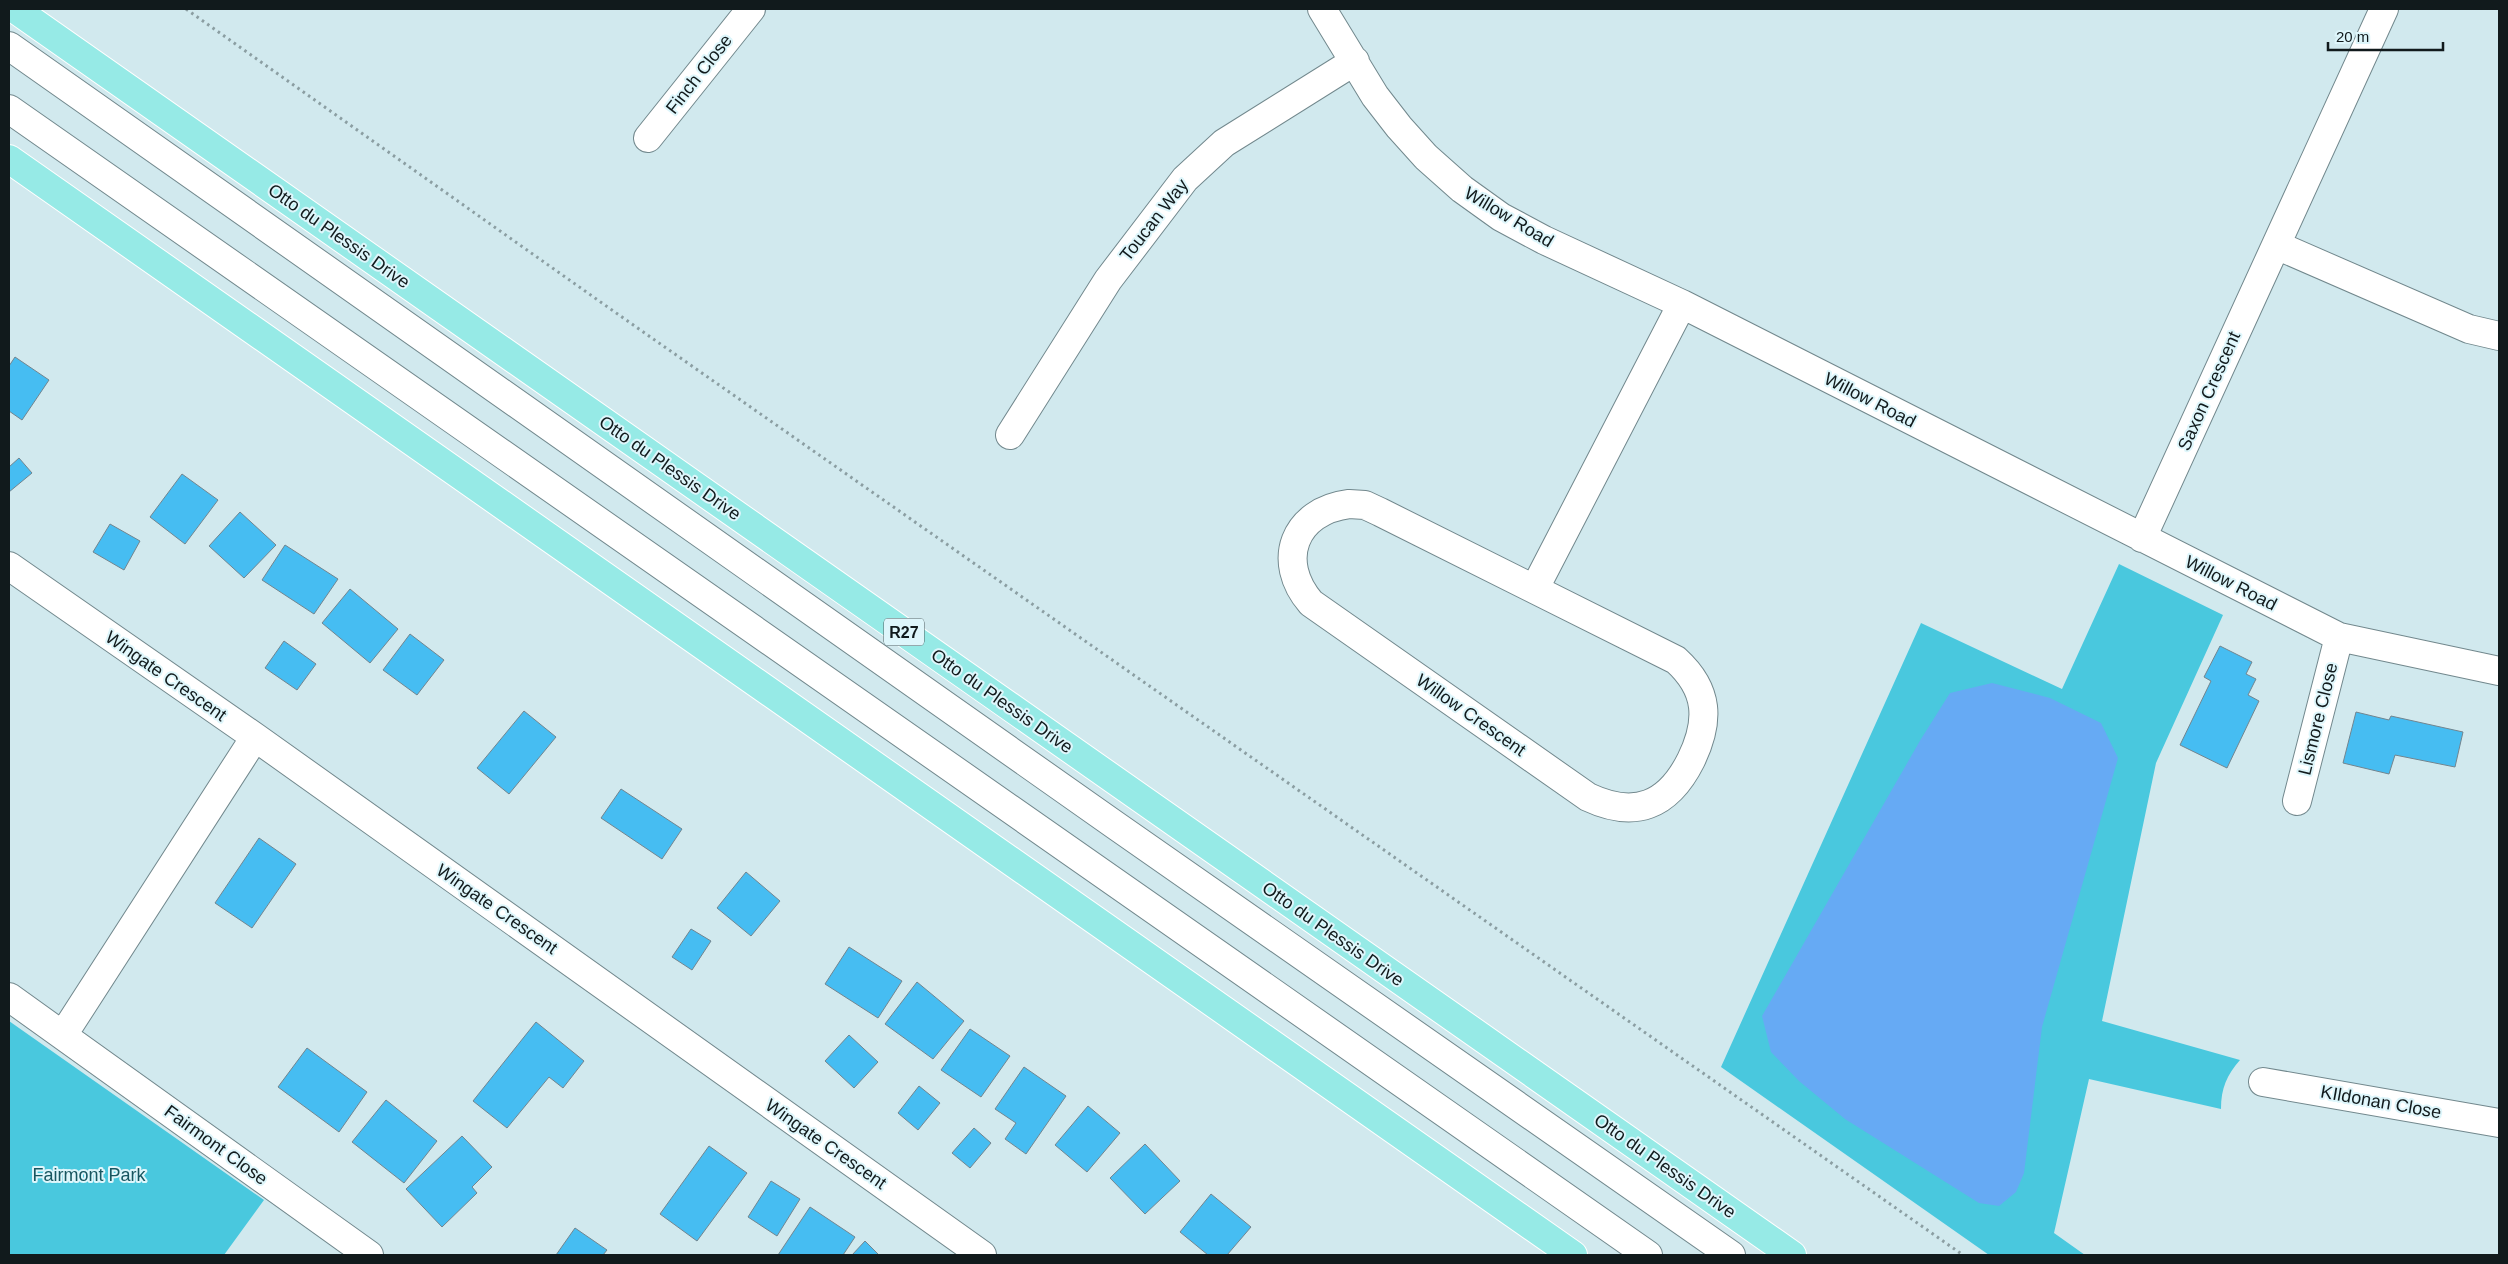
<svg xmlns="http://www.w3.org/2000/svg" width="2508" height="1264" font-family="Arial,sans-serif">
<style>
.green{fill:#49c8de}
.water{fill:#66aaf4}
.building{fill:#46bdf2;stroke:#72858f}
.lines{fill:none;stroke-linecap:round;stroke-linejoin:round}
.minor-casing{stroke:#72888d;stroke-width:30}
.major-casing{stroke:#fff;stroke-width:30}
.path{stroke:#8b9ea2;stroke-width:3;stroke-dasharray:2.5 4;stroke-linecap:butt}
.minor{stroke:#fff;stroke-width:28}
.major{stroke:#96eae6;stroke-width:28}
.labels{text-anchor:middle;stroke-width:4;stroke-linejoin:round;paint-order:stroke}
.shield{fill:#def6fb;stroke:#4e5c5f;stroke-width:1}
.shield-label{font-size:16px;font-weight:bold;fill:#111a1c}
.street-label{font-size:18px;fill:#111a1c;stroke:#def6fb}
.park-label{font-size:18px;fill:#175660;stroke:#def6fb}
</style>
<rect width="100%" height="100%" fill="#d1e9ee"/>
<path class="green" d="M2119,564L2223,615L2156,763L2102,1021L2240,1060C2227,1075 2221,1088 2221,1109L2089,1079L2054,1233L2085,1255H1989L1721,1067L1921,623L2062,689Z
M9,1021L264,1200L224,1255H9Z"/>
<path class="water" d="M1992,683L2050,698L2101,723L2118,758L2042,1027L2024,1173L2016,1192L1999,1206L1979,1203L1845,1119L1799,1081L1771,1052L1762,1016L1921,739L1950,693Z"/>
<path class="building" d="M15,357L49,380L22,420L9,411V366Z
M19,458L32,473L9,492V467Z
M182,474L218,500L185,544L150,517Z
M240,512L276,545L244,578L209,546Z
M110,524L140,541L124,570L93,552Z
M285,545L338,579L314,614L262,580Z
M350,589L398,629L370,663L322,623Z
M410,634L444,660L417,695L383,670Z
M284,641L316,664L297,690L265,668Z
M2220,646L2252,662L2246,674L2256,679L2248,695L2259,701L2227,768L2180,745L2211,681L2204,677Z
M524,711L556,737L509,794L477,768Z
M2356,712L2389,720L2391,716L2463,732L2455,767L2395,755L2389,774L2343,763Z
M621,789L682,829L662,859L601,818Z
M259,838L296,864L252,928L215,903Z
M746,872L780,901L751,936L717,908Z
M691,929L711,941L692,970L672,957Z
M849,947L902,981L878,1018L825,984Z
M917,982L964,1021L933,1059L885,1024Z
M536,1022L584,1061L563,1088L549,1077L507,1128L473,1101Z
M970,1029L1010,1056L981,1097L941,1070Z
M849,1035L878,1062L854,1088L825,1061Z
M307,1048L367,1092L339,1132L278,1087Z
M1024,1067L1066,1096L1026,1154L1005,1139L1016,1123L995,1109Z
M919,1086L940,1103L918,1130L898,1113Z
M386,1100L437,1141L404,1183L352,1142Z
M1088,1106L1120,1133L1087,1172L1055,1145Z
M974,1128L991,1143L970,1168L952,1153Z
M462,1136L492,1167L472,1187L477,1193L442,1227L406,1189Z
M1145,1144L1180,1181L1145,1214L1110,1178Z
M709,1146L747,1173L697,1241L660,1214Z
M771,1181L800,1199L777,1236L748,1217Z
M1211,1194L1251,1227L1227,1255H1208L1180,1232Z
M810,1207L855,1237L843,1255H778Z
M575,1228L607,1250L603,1255H556Z
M865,1241L879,1255H852Z"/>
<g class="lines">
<defs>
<path id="minor" d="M1322,9L1375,96L1399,127L1426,157L1462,189L1501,217L1544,240L1682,304L2339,637L2499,671
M9,46L1115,825L1731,1255
M9,109L1648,1255
M648,138L751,9
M2276,245L2469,329L2499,336
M1010,435L1108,280L1185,179L1224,143L1355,61
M1349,504L1365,505L1380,512L1676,660C1709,690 1710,721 1691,760C1668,806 1635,819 1588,797L1311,603C1275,561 1294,511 1349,504Z
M2142,538L2384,9
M9,566L255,737L982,1255
M1535,588L1682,304
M2297,801L2339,637
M9,997L369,1255
M63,1035L255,737
M2263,1082L2499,1123"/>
<path id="major" d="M15,9L1792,1255
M9,159L1573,1255"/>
</defs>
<use href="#minor" class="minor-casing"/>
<use href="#major" class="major-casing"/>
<path class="path" d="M186,9L609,308L1963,1255"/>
<use href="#minor" class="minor"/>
<use href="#major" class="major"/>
</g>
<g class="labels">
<rect class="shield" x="884" y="618.5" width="40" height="27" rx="4"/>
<g class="shield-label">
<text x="904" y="638">R27</text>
</g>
<g class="street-label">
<text transform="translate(699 74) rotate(-52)" y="6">Finch Close</text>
<text transform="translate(1509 217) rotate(31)" y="6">Willow Road</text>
<text transform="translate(1154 220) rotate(-52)" y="6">Toucan Way</text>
<text transform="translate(339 236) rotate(35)" y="6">Otto du Plessis Drive</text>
<text transform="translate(2209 391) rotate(-66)" y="6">Saxon Crescent</text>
<text transform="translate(1870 400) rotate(27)" y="6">Willow Road</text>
<text transform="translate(670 468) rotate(35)" y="6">Otto du Plessis Drive</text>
<text transform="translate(2231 583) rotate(27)" y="6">Willow Road</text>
<text transform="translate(166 676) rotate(35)" y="6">Wingate Crescent</text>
<text transform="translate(1002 701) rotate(35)" y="6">Otto du Plessis Drive</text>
<text transform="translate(1471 715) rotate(35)" y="6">Willow Crescent</text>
<text transform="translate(2318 719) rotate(-76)" y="6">Lismore Close</text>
<text transform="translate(497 909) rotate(35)" y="6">Wingate Crescent</text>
<text transform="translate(1333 934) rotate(35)" y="6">Otto du Plessis Drive</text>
<text transform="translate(2381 1102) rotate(10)" y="6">KIldonan Close</text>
<text transform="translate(826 1144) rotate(35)" y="6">Wingate Crescent</text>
<text transform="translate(216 1145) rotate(36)" y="6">Fairmont Close</text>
<text transform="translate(1665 1166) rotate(35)" y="6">Otto du Plessis Drive</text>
</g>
<g class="park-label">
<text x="89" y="1181">Fairmont Park</text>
</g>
</g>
<rect width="2508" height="1264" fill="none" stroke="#111a1c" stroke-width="20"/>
<path d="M2328 42v8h115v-8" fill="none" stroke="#111a1c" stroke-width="2.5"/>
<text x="2336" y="42" font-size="15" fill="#111a1c" stroke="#def6fb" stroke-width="4" paint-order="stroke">20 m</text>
</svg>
